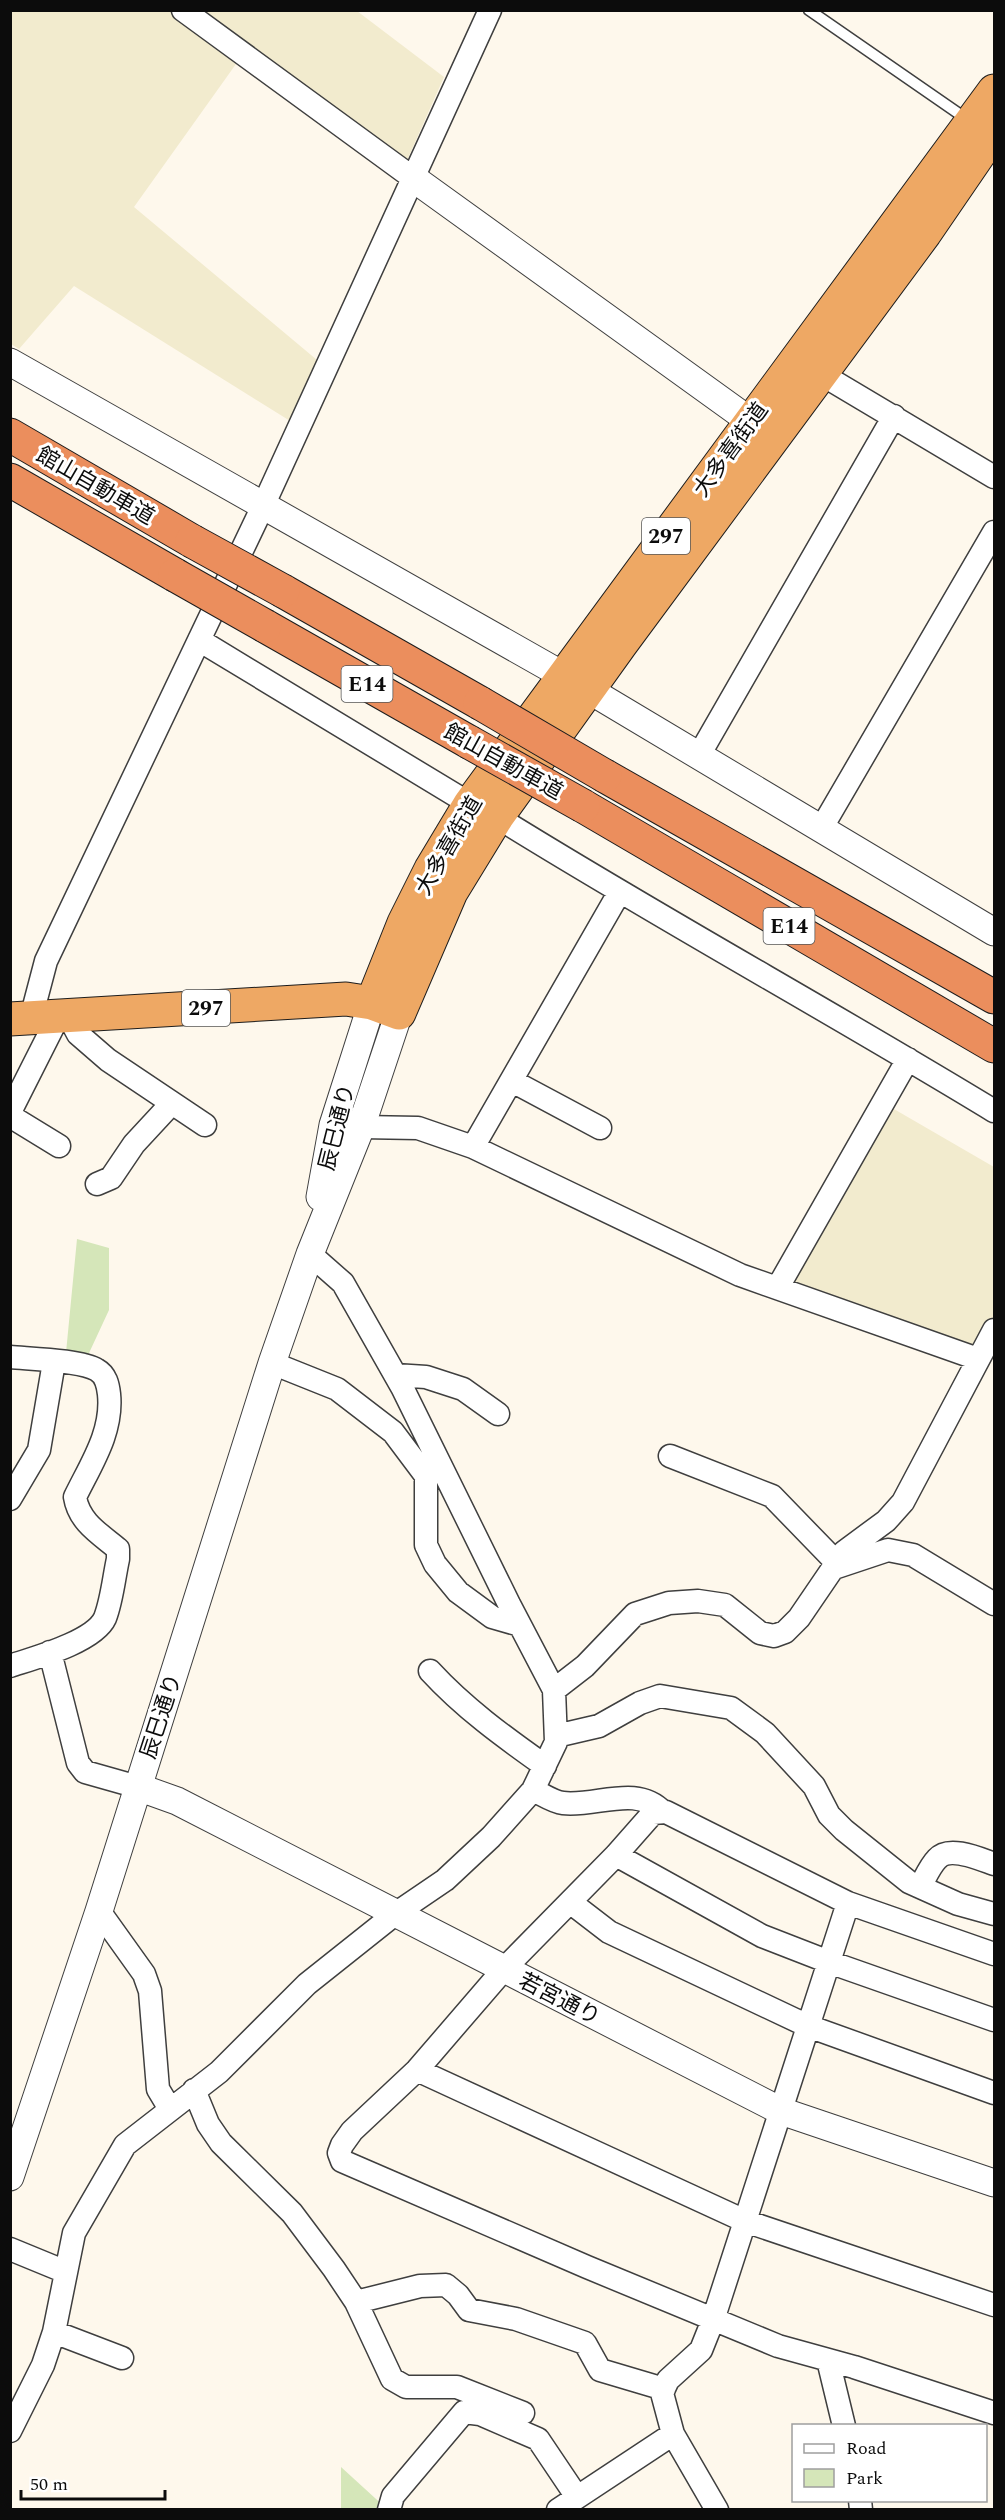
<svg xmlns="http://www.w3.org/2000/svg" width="1005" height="2520" font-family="Spectral,'Noto Sans JP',serif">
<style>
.farmland{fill:#f2ebce}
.green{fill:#d5e6b9}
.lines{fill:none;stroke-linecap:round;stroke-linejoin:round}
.service-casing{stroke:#3f3f3f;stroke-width:13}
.minor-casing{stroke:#3f3f3f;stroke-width:25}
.tertiary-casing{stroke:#3f3f3f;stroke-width:29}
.trunk-casing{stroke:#1d1d1d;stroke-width:35}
.motorway-casing{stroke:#1d1d1d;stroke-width:35}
.service{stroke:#fff;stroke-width:10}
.minor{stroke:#fff;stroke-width:22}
.tertiary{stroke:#fff;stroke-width:27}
.trunk{stroke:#eea864;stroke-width:33}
.motorway{stroke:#eb8e5d;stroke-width:33}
.motorway-bridge-casing{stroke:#1d1d1d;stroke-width:35;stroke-linecap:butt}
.motorway-bridge{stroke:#eb8e5d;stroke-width:33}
.labels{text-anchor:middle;stroke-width:6;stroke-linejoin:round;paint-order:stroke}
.shield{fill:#fff;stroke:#555;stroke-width:1.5}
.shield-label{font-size:21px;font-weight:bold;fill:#0c0c0c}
.street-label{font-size:22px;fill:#0c0c0c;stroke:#fff}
</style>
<rect width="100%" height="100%" fill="#fef8ec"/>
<path class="farmland" d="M11,11H357L444,77L405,165L246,50L134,207L317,360L295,424L74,286L19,349L11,344Z
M887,1105L994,1167V1316L976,1351L786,1284Z"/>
<path class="green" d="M77,1239L109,1248V1310L83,1366L65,1363Z
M341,2467L387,2509H341Z"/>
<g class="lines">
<defs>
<path id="service" d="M809,10L968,120"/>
<path id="minor" d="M183,10L413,178
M821,374L994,477
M199,640L470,804
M698,757L894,416
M497,817C661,919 830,1011 994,1111
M821,829L994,532
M69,1017L78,1034L108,1060L205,1125
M31,1018L46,961L263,506L490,10
M512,1081L600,1128
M10,1112L58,1017
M10,1116L59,1146
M361,1127L418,1128L473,1147L740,1275L978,1359
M473,1147L619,893
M97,1184L111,1178L134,1144L172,1103
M778,1287L908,1059
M10,1357C31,1359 81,1360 97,1370C106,1375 108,1385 109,1394C113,1432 91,1464 75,1497C79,1522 100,1534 118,1549V1559C114,1577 112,1600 105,1618C94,1642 34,1658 10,1666
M272,1363L337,1389L393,1432L426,1476V1545L435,1564L458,1592L492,1617L520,1625
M395,1375L426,1377L463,1389L498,1414
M670,1456L772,1496L837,1563
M10,1499L39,1450L54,1362
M834,1568L888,1550L913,1555L994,1604
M50,1652L78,1763L85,1772L138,1787
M430,1671C464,1708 504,1737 545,1766
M554,1690L585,1666L635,1614L669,1603L698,1601L725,1605L760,1633L774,1636L785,1632L799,1618L844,1552L886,1521L903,1502L994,1330
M556,1736L599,1726L640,1703L660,1696L731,1708L765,1733L814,1786L829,1815L844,1830L909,1882L958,1904L994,1914
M533,1790C542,1794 553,1802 563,1803C597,1807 636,1784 663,1812
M616,1855L762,1936L829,1962L994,2020
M920,1887C925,1878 930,1866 937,1859C949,1845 980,1859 994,1864
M570,1902L609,1932L808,2026L994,2093
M99,1911L144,1974L150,1991L158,2089L170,2109
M994,1954L848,1903L666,1812L653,1813L616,1855L504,1969L417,2070L352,2131L342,2145L339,2153L342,2161L587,2267L778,2346L854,2367L994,2413
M417,2070L745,2221L994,2305
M194,2090L208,2124L221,2143L292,2213L334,2269L356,2302L392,2379L406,2387H457L523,2413
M10,2249L66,2272
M356,2302L420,2286L446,2285L458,2295L469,2310L516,2319L585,2343L600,2370L664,2389
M54,2332L122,2358
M828,2360L844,2426
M10,2431L43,2365L54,2332L74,2233L125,2145L219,2072L307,1984L395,1914L445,1880L491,1837L533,1790L556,1742L554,1690L509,1604L402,1387L343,1283L310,1254
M860,2500L861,2510
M389,2510L393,2496L464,2412L480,2414L538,2439L577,2497
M558,2510L673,2434
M717,2510L673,2434L662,2393L668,2380L701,2350L713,2320L848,1903"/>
<path id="tertiary" d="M413,178L750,421
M10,362L589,690L994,932
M320,1197L333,1125L372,1003
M138,1787L177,1801L781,2111L994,2183
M10,2177L99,1911L272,1363L310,1254L361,1127L399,1013"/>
<path id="trunk" d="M372,1003L404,923L431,869L470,804L994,91
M10,1019L346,999L372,1003L399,1013L451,892L497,817L621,644L925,233L994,132"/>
<path id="motorway" d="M10,435L192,541
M10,480L175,575
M283,591L480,703
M265,626L469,742
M605,776L994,997
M583,806L994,1046"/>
</defs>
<use href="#service" class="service-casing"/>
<use href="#minor" class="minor-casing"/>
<use href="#tertiary" class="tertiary-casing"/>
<use href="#trunk" class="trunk-casing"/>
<use href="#motorway" class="motorway-casing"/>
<use href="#service" class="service"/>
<use href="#minor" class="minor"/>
<use href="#tertiary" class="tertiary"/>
<use href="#trunk" class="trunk"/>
<use href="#motorway" class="motorway"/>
<defs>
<path id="motorway-bridge" d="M192,541L283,591
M175,575L265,626
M480,703L605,776
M469,742L583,806"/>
</defs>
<use href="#motorway-bridge" class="motorway-bridge-casing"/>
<use href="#motorway-bridge" class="motorway-bridge"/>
</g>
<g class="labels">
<g class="shield">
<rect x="642" y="518" width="48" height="36" rx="4.5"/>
<rect x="341.5" y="666" width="51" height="36" rx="4.5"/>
<rect x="763.5" y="908" width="51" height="36" rx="4.5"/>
<rect x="182" y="990" width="48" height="36" rx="4.5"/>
</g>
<g class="shield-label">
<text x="666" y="543">297</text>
<text x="367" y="691">E14</text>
<text x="789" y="933">E14</text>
<text x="206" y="1015">297</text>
</g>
<g class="street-label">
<text transform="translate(730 449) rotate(-54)" y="8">大多喜街道</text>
<text transform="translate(96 485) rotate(30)" y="8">館山自動車道</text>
<text transform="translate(504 761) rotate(29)" y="8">館山自動車道</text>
<text transform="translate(448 845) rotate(-60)" y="8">大多喜街道</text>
<text transform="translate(336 1127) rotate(-76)" y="8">辰巳通り</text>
<text transform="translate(160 1716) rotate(-72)" y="8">辰巳通り</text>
<text transform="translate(560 1998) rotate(27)" y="8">若宮通り</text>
</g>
</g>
<rect width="1005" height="2520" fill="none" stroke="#0c0c0c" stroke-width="24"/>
<rect x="792" y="2424" width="195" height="78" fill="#ffffff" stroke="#9e9e9e" stroke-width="1.5"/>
<rect x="804" y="2444" width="30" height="9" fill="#ffffff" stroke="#9e9e9e" stroke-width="1.5"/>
<text x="846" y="2454" font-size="18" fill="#0c0c0c">Road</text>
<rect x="804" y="2469" width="30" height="18" fill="#d5e6b9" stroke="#9e9e9e" stroke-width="1.5"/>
<text x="846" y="2484" font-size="18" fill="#0c0c0c">Park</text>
<path d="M21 2490v9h144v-9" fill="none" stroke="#0c0c0c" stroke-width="3"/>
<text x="30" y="2490" font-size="18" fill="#0c0c0c" stroke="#ffffff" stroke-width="4.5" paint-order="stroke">50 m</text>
</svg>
